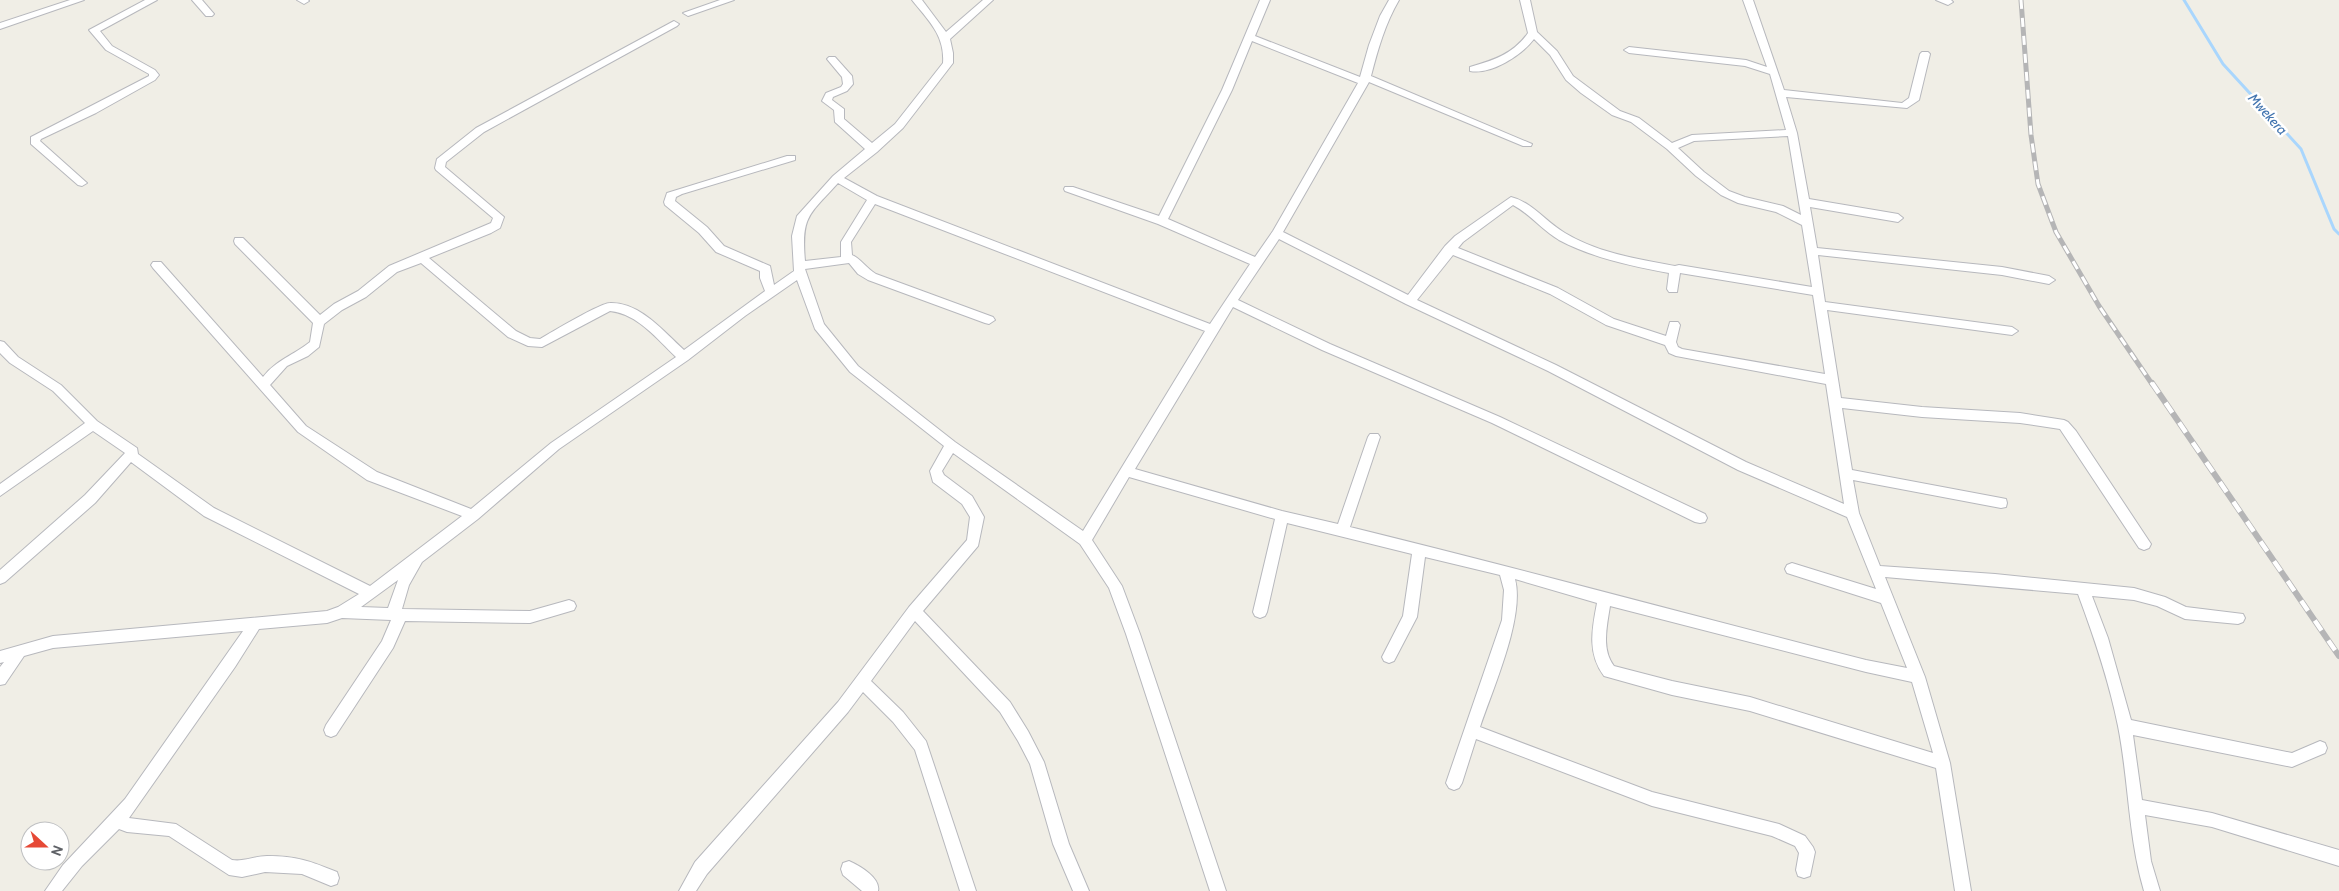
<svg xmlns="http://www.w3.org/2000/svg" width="2339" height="891" font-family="Cabin,sans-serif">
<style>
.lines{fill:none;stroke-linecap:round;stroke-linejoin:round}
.stream{stroke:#a9d6fd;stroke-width:3}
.minor-casing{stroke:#b7b8bd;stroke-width:2}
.minor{fill:#fff;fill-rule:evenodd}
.rail-far1-casing{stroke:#b5b5b6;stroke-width:5}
.rail-casing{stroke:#b5b5b6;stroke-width:6}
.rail-far1{stroke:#fff;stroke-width:3;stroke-dasharray:9;stroke-linecap:butt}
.rail{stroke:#fff;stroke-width:4.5;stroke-dasharray:12;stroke-linecap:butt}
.labels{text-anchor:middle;stroke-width:5;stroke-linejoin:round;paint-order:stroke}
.far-water-label{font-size:14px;font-style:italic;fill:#4476b0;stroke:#fff}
</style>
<rect width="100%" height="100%" fill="#f0eee6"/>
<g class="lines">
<path class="stream" d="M2184,0L2223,64L2301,149L2334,229L2339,234"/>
<defs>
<path id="minor" d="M70,0H84L0,29V23Z
M145,0H157L100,31L112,46L155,70L159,75L155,80L96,113L41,139L40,141L87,183L82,186L78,185L31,144V137L149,76V74L106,50L89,30Z
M192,0H202L214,14L212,16H206Z
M297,0H308L309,1L304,4Z
M720,0H734L691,15L688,16L683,13Z
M912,0H922L946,32L983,0H993L950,39L953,53V63L903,128L877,152L844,178L877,196L1210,324L1250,264L1158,224L1065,191L1064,189L1065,187H1073L1159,216L1222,90L1260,0H1270L1255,36L1360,77L1369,45L1380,16L1389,0H1399C1385,24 1378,49 1371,76L1532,144L1531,146H1523L1369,82L1283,232L1408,295L1445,246L1455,236L1511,197C1532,202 1546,222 1565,233C1598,253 1637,259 1675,266L1679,265L1812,287L1802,225L1776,212L1738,203L1721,195L1696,176L1667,149L1631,122L1612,115L1581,93L1566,80L1550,55L1534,39C1522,55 1491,75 1470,71V67C1494,60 1513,54 1528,33L1520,0H1530L1537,32L1557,51L1573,76L1620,111L1639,118L1672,143L1692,135L1786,130L1770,74L1745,66L1629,53L1624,50L1629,47L1746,60L1767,67L1743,0H1753L1784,90L1902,103L1909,98L1920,54L1922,52H1928L1930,54L1919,100L1907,108L1786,97L1797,133L1809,199L1898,214L1903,218L1898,222L1810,207L1817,248L2002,267L2049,276L2055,280L2049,284L2002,275L1818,255L1825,302L2012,327L2018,331L2012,335L1827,310L1841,398L1922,407L2020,413L2064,420L2068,422L2076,431L2151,544L2149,548L2144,550L2139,548L2060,429L2020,423L1922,417L1842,408L1852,470L2001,498L2006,499L2007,503L2006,507L2001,508L1853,480L1859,513L1880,566L1995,574L2134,588L2165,597L2186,607L2243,614L2245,618L2243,622L2238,624L2185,619L2157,606L2134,600L2092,596L2108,638L2131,720L2292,753L2320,741L2325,743L2327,748L2325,753L2292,767L2133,735L2142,800L2212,813L2339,850V866L2212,827L2145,815L2151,861L2160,891H2144C2128,837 2129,781 2118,726C2109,681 2094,637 2078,594L1885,577L1925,677L1950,763L1971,891H1955L1936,768L1750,711L1672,695L1604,676C1587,653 1592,629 1597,603L1515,579C1525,617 1493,688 1480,727L1652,792L1779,824L1805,836L1813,847L1815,852L1810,876L1804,878L1798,876L1796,870L1799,853L1795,846L1772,836L1652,806L1476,739L1462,783L1459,788L1454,790L1449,788L1446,783L1502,620L1504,590L1500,575L1425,557L1417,617L1394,661L1389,663L1384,661L1382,657L1403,616L1412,554L1287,523L1267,612L1265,616L1260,618L1255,616L1253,612L1275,519L1129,477L1092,540L1122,586L1140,634L1226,891H1210L1126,634L1109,588L1080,544L953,453L942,471L944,475L972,496L984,517L978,546L923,611L1010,702L1028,731L1044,762L1069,844L1089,891H1073L1053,844L1030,764L1018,741L1000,712L915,621L871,681L903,712L926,741L976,891H960L915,750L893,722L863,692L848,712L707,874L696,891H679L695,862L838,702L909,607L967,540L970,517L962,504L933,482L930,471L944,446L850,372L815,329L797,280L745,316L688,360L559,449L478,519L422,562L409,585L402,609L530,611L569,600L574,602L576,606L574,610L530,623L405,621L393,648L336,735L331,737L326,735L324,730L326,725L382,641L391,620L342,618L327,623L259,629L235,667L129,818L176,824L232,860C244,862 255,856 267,856C297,856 310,861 337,872L339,878L337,884L331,886L302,874L265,872L242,877L229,875L169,836L127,832L119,829L82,866L62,891H45L63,865L125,799L243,631L53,648L24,656L5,684L0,685V667L4,662L0,663V651L53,636L327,611L338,607L359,594L204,516L131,462L95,503L5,582L0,584V570L85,495L125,453L93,431L0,496V484L85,423L53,391L10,363L0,353V341L4,342L18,357L61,385L97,421L137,448L138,454L214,508L370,586L462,516L367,480L298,432L153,268L151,265L153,262H161L263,377C276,360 294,355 310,342L313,323L235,244L234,241L235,238H243L320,315L334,304L358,291L389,266L491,223L493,218L436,170L435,168L437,159L476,128L674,21L679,24L677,26L484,132L446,162L445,167L504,217L500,228L491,233L429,258L516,331L530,338L540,339C552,332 600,303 610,303C640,302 664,332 684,350L765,291L760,278V271L716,252L699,233L665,205L664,202L667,193L787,156H795V160L682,194L676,197L675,201L707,227L724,246L770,266L774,285L794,271L792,236L797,216L833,176L865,149L835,122L834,110L822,101L826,93L841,87L843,84L842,77L827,59L829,57H835L852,76L853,84L847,91L833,97L832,100L844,109V119L872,143L895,124L943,63C945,35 928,20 912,0ZM1252,41L1358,83L1273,231L1255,257L1168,219L1232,90ZM1788,136L1801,215L1783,206L1745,197L1729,191L1704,172L1678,148L1694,141ZM838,183L867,200L841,242V257L805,261C801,216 809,215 838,183ZM875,204L1205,331L1083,531L955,442L858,366L824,324L805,269L849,263L858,274L868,280L985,323L989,324L995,320L993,317L876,274C867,269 860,258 852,255L851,242ZM1513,205C1530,214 1542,230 1559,240C1593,258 1631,266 1669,273L1667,289L1669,292H1677L1680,273L1813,295L1825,374L1682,349L1678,347L1676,342L1680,325L1678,322H1670L1666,336L1614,319L1558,288L1458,248L1463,242ZM1279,239L1406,304L1548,371L1738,470L1847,517L1876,589L1792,563L1787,565L1785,569L1787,573L1881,603L1907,668L1866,660C1694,616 1522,569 1350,527L1380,437L1378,434H1370L1368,437L1338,524L1282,511L1135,469L1233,307L1322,350L1492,423L1695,522L1700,523L1705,522L1707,518L1705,514L1500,417L1330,344L1238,300ZM1453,255L1550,294L1606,325L1665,345L1669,353L1676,356L1826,384L1844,504L1746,462L1556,365L1417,300ZM421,263L508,337L528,346L542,347L610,311C638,314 657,339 676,357L551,443L471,509L377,472L306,426L270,385L287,366L308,356L319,347L324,324L342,310L366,297L397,272ZM398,580L388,608L361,607ZM1610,606L1866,672L1912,682L1933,753L1750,697L1672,681L1614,666C1601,649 1607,626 1610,606Z
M1936,0H1951L1953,2L1948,5Z
M849,861C860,866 881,878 878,891H862L843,875L841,869L843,863Z"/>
</defs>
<use href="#minor" class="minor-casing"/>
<use href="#minor" class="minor"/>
<defs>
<path id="rail-far1" d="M2021,0L2031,135L2038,184L2056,232L2099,306L2152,384"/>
<path id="rail" d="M2152,383L2339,656"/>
</defs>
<use href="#rail-far1" class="rail-far1-casing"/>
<use href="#rail" class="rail-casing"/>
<use href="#rail-far1" class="rail-far1"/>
<use href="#rail" class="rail"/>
</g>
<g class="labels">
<g class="far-water-label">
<text transform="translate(2268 114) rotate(48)" y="5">Mwekera</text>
</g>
</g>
<g transform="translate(45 846) rotate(111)"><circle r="24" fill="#ffffff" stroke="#bfc0c2"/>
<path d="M0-4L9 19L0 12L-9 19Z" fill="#e64936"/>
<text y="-8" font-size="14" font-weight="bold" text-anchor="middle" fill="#5e6166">N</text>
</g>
</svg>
